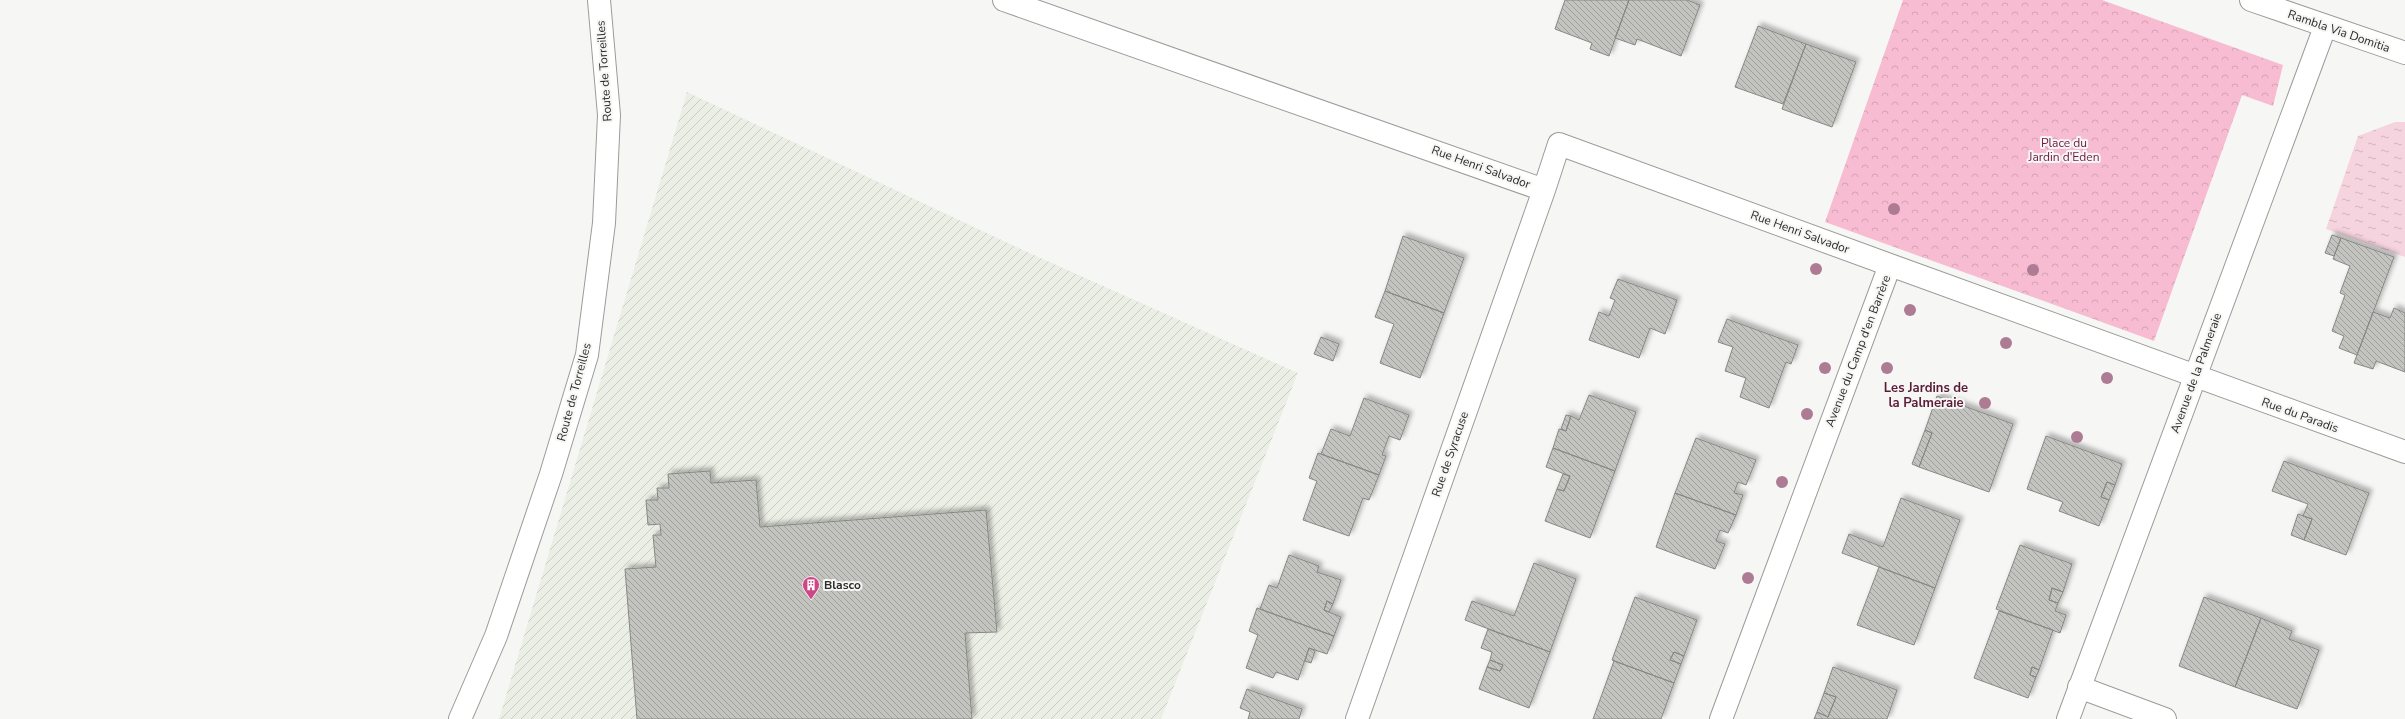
<svg xmlns="http://www.w3.org/2000/svg" width="2405" height="719" font-family="'Nunito Sans',sans-serif">
<style>
.industrial{fill:url(#industrial-furrows)}
.park{fill:url(#park-crowns)}
.water{fill:url(#water-ripples)}
.building{fill:url(#building-back-hatch);stroke:#878885;filter:url(#shadow)}
.lines{fill:none;stroke-linecap:round;stroke-linejoin:round}
.minor-casing{stroke:#9b9c99;stroke-width:24}
.secondary-casing{stroke:#9b9c99;stroke-width:24}
.minor{stroke:#fff;stroke-width:22}
.secondary{stroke:#fff;stroke-width:22}
.tree{fill:#ad7c94}
.labels{text-anchor:middle;stroke-width:4;stroke-linejoin:round;paint-order:stroke}
.street-label{font-size:12px;fill:#2c2c2b;stroke:#f6f7f4}
.park-label{font-size:12px;fill:#721745;stroke:#f6f7f4}
.poi-label{font-size:12px;font-weight:bold;fill:#2c2c2b;stroke:#f6f7f4;text-anchor:start}
.neighbourhood-label{font-size:13px;font-weight:bold;fill:#5b1a38;stroke:#f6f7f4}
</style>
<defs>
<pattern id="industrial-furrows" width="10" height="10" patternUnits="userSpaceOnUse"><rect width="10" height="10" fill="#ebeee4"/><path d="M-1 1l2-2M0 10L10 0M9 11l2-2" fill="none" stroke="#caccc4"/></pattern>
<pattern id="park-crowns" width="20" height="18" patternUnits="userSpaceOnUse"><rect width="20" height="18" fill="#f7bcd1"/><path d="M2 6a3 3 0 1 1 6 0M12 15a3 3 0 1 1 6 0" fill="none" stroke="#d4a2b4"/></pattern>
<pattern id="water-ripples" width="26" height="14" patternUnits="userSpaceOnUse"><rect width="26" height="14" fill="#f5d3df"/><path d="M2 4q2-2 4 0t4 0M15 11q2-2 4 0t4 0" fill="none" stroke="#d2b5c0"/></pattern>
<pattern id="building-back-hatch" width="6" height="6" patternUnits="userSpaceOnUse"><rect width="6" height="6" fill="#c3c4c0"/><path d="M-1 5l2 2M0 0l6 6M5-1l2 2" fill="none" stroke="#9f9f9c"/></pattern>
<filter id="shadow"><feDropShadow dx="3.5" dy="-3.5" stdDeviation="2" flood-color="#0004"/></filter>
</defs>
<rect width="100%" height="100%" fill="#f6f7f4"/>
<path class="industrial" d="M687,92L1025,251L1298,373L1161,719H499Z"/>
<path class="park" d="M1903,0H2102L2283,65L2273,106L2242,95L2154,341L1825,222Z"/>
<path class="water" d="M2395,122H2405V257L2326,229L2358,136Z"/>
<path class="building" d="M1565,0H1629L1609,56L1590,49L1592,43L1555,29Z
M1629,0H1687L1700,5L1681,56L1637,39L1635,45L1615,38Z
M1758,26L1806,44L1783,104L1735,87Z
M1806,44L1856,62L1832,127L1782,109Z
M2332,235L2341,238L2334,256L2325,253Z
M1403,236L1464,258L1444,313L1385,291Z
M2341,238L2394,257L2357,355L2339,348L2344,336L2332,331L2345,295L2340,293L2350,266L2333,259Z
M1618,279L1677,300L1665,334L1650,328L1639,358L1589,340L1599,312L1609,316L1615,300L1610,298Z
M1385,291L1444,313L1420,378L1380,363L1394,324L1375,317Z
M2394,308L2405,313V372L2376,361L2373,369L2354,363L2373,312L2390,318Z
M1727,319L1798,345L1791,364L1786,362L1769,408L1740,397L1746,378L1725,371L1733,347L1718,342Z
M1321,337L1339,344L1333,361L1314,354Z
M1589,395L1636,412L1615,471L1553,448L1559,429L1566,431L1571,416L1579,420Z
M1937,396L2013,424L1989,492L1919,467L1932,433L1925,430Z
M1364,398L1409,415L1400,440L1389,436L1382,455L1386,456L1379,475L1321,454L1331,429L1350,436Z
M1566,415L1571,416L1566,431L1561,429Z
M1925,430L1932,433L1919,467L1912,464Z
M2046,436L2122,464L2115,485L2107,482L2101,497L2109,500L2099,526L2059,511L2063,502L2027,489Z
M1696,438L1756,460L1746,485L1738,482L1734,493L1743,495L1736,515L1675,493Z
M1553,448L1615,471L1590,538L1545,521L1557,489L1564,491L1570,476L1546,467Z
M1318,453L1379,475L1369,500L1363,498L1349,536L1303,520L1317,481L1309,478Z
M2284,461L2369,493L2346,555L2304,540L2312,519L2303,516L2308,504L2272,491Z
M710,471L711,483L756,480L760,527L986,510L997,632L965,633L972,719H637L625,569L656,567L653,535H661L660,524L648,525L646,500H658L657,488H669L668,474Z
M1563,474L1570,476L1564,491L1557,489Z
M2107,482L2115,485L2109,500L2101,497Z
M1675,493L1736,515L1728,533L1720,530L1716,541L1725,544L1715,569L1656,547Z
M1901,498L1960,520L1935,588L1842,553L1849,534L1883,547Z
M2298,514L2312,519L2304,540L2291,535Z
M2020,545L2072,564L2063,592L2052,588L2049,600L2058,603L2055,611L2066,615L2060,633L1996,609Z
M1289,555L1319,566L1317,572L1341,580L1333,604L1327,601L1324,610L1341,617L1334,636L1260,609L1269,585L1277,588Z
M1534,563L1576,579L1550,652L1465,620L1472,601L1514,616Z
M1879,567L1935,588L1914,645L1857,625Z
M2052,588L2063,592L2058,603L2049,600Z
M1635,597L1697,620L1684,656L1674,652L1670,660L1681,664L1674,683L1612,660Z
M2204,597L2261,618L2235,687L2179,666Z
M1327,601L1333,604L1329,612L1324,610Z
M1257,608L1334,636L1327,654L1309,648L1298,680L1276,672L1273,678L1246,668L1258,635L1249,631Z
M1999,611L2053,630L2039,670L2032,667L2030,675L2036,677L2028,698L1974,678Z
M2261,618L2292,631L2289,639L2319,650L2297,709L2235,687Z
M1488,629L1550,652L1529,708L1479,689L1487,667L1500,671L1503,665L1490,660L1492,652L1481,648Z
M1309,648L1315,651L1311,663L1305,661Z
M1674,652L1684,656L1681,664L1670,660Z
M1490,660L1503,665L1500,671L1487,667Z
M1614,661L1674,683L1661,719H1593Z
M1833,667L1897,690L1887,719H1814L1817,712L1828,717L1836,697L1824,693Z
M2032,667L2039,670L2036,677L2030,675Z
M1247,689L1302,709L1299,719H1248L1250,712L1240,708Z
M1824,693L1836,697L1828,717L1817,712Z"/>
<g class="lines">
<defs>
<path id="minor" d="M1004,0L1544,190L1559,144L1890,265
M2251,0L2405,53
M2079,687L2165,719
M1357,719L1544,190
M1721,719L1890,265L2405,452
M2068,719L2325,27"/>
<path id="secondary" d="M460,719L496,636L551,474L587,355L604,223L609,115L599,0"/>
</defs>
<use href="#minor" class="minor-casing"/>
<use href="#secondary" class="secondary-casing"/>
<use href="#minor" class="minor"/>
<use href="#secondary" class="secondary"/>
</g>
<g class="tree">
<circle cx="1894" cy="209" r="6"/>
<circle cx="1816" cy="269" r="6"/>
<circle cx="2033" cy="270" r="6"/>
<circle cx="1910" cy="310" r="6"/>
<circle cx="2006" cy="343" r="6"/>
<circle cx="1825" cy="368" r="6"/>
<circle cx="1887" cy="368" r="6"/>
<circle cx="2107" cy="378" r="6"/>
<circle cx="1985" cy="403" r="6"/>
<circle cx="1807" cy="414" r="6"/>
<circle cx="2077" cy="437" r="6"/>
<circle cx="1782" cy="482" r="6"/>
<circle cx="1748" cy="578" r="6"/>
</g>
<defs>
<symbol id="building-pin" viewBox="-11 -11 22 30"><path d="M0 17L-7.5 6A9.5 9.5 0 1 1 7.5 6Z" fill="#cd4685" stroke="#f6f7f4"/><path d="M-4-6H4V6H1V3H-1V6H-4ZM-2.5-4.3h1.7v1.8h-1.7ZM.8-4.3h1.7v1.8H.8ZM-2.5-1h1.7V.8h-1.7ZM.8-1h1.7V.8H.8Z" fill="#fff"/></symbol>
</defs>
<g fill-rule="evenodd">
<use href="#building-pin" x="801" y="575" width="20" height="27"/>
</g>
<g class="labels">
<g class="street-label">
<text transform="translate(2339 31) rotate(19)" y="4">Rambla Via Domitia</text>
<text transform="translate(604 71) rotate(-94)" y="4">Route de Torreilles</text>
<text transform="translate(1481 167) rotate(20)" y="4">Rue Henri Salvador</text>
<text transform="translate(1800 232) rotate(20)" y="4">Rue Henri Salvador</text>
<text transform="translate(1858 351) rotate(-69)" y="4">Avenue du Camp d'en Barrère</text>
<text transform="translate(2196 373) rotate(-70)" y="4">Avenue de la Palmeraie</text>
<text transform="translate(574 392) rotate(-75)" y="4">Route de Torreilles</text>
<text transform="translate(2300 415) rotate(20)" y="4">Rue du Paradis</text>
<text transform="translate(1450 454) rotate(-71)" y="4">Rue de Syracuse</text>
</g>
<g class="park-label">
<text x="2064" y="147">Place du<tspan x="2064" dy="14">Jardin d'Eden</tspan></text>
</g>
<g class="poi-label">
<text x="824" y="589">Blasco</text>
</g>
<g class="neighbourhood-label">
<text x="1926" y="392">Les Jardins de<tspan x="1926" dy="15">la Palmeraie</tspan></text>
</g>
</g>
</svg>
